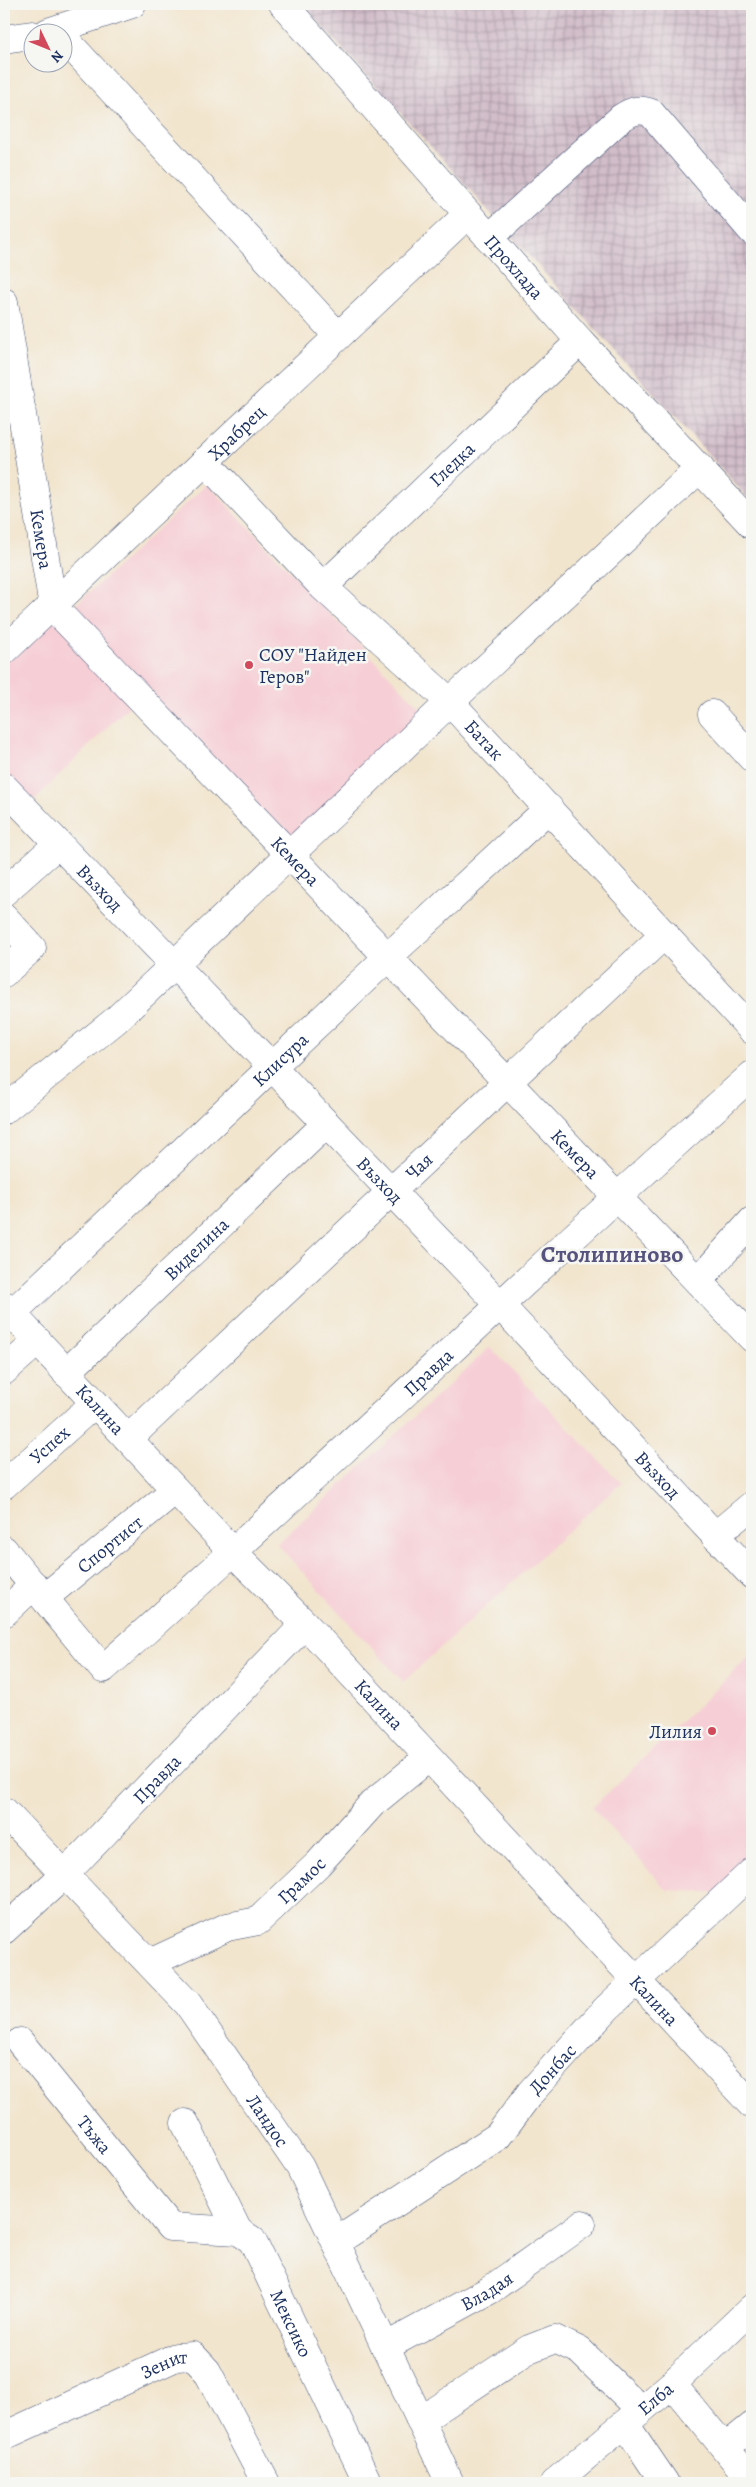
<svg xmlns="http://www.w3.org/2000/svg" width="756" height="2487" font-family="Alegreya,serif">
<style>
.built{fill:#f6cfd6}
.industrial{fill:url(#industrial-grid)}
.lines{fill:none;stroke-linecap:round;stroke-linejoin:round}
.minor-casing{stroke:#3b4a6f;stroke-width:29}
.minor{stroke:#fff;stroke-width:28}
.poi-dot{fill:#d1495b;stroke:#f6f6f2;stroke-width:2}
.labels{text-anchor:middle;stroke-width:5;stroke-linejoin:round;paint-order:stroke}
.street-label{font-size:19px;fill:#1b2f5e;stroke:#f6f6f2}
.poi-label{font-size:19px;fill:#1b2f5e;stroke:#f6f6f2;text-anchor:start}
.district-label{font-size:24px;font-weight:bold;fill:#56547f;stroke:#f6f6f2}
</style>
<defs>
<pattern id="industrial-grid" width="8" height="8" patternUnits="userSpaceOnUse" patternTransform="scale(1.25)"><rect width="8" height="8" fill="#d1bdc9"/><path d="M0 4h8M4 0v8" fill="none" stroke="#a99aa6"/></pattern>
</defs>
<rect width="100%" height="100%" fill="#f6f6f2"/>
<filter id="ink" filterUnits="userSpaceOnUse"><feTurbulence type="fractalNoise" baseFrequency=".02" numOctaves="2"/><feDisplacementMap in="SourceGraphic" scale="10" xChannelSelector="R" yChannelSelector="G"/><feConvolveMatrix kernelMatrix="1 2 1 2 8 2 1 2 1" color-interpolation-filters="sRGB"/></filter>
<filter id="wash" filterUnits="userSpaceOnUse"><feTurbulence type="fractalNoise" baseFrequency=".0096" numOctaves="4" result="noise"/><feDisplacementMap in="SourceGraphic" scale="20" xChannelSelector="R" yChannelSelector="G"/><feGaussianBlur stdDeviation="1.12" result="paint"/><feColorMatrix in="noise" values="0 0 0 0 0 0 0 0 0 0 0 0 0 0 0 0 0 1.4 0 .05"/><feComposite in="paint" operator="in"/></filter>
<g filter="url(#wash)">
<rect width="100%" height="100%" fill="#f2e5ce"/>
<path class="built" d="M207,484L430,718L290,843L67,613Z
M52,611L136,699L27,807L4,783V655Z
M490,1347L621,1483L403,1682L277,1544Z
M752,1654V1867L725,1893L667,1890L592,1808Z"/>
<path class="industrial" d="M302,4H752V503Z"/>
</g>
<g filter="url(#ink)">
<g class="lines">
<defs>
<g id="minor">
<path id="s1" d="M283,4L580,341L752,525"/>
<path d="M48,32L132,4"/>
<path d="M62,36L338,336"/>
<path d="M4,39L32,35"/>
<path d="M489,238L621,118C632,111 639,108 651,113L752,231"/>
<path id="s2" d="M4,302L53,607L752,1338"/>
<path id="s3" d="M205,461L323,587L450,702L752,1030"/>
<path id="s4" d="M323,587L580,341"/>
<path id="s5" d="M4,651L468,214"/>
<path d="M712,714L752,758"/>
<path id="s6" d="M4,787L501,1306L752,1575"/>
<path d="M4,892L58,844"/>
<path d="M4,917L32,948L4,973"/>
<path d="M4,1110L116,1020L450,702L700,468"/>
<path d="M698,1281L752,1221"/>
<path id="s7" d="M4,1305L234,1553L305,1624L752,2105"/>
<path id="s8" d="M12,1313L388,957L549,808"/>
<path d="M4,1371L38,1341"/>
<path id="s9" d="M66,1373L326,1124"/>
<path id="s10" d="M128,1439L665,934"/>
<path id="s11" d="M4,1485L95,1403"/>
<path d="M715,1536L752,1505"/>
<path id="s12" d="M4,1550L103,1669C323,1474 533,1270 752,1075"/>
<path id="s13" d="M44,1598L175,1490"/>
<path d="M4,1613L34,1585"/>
<path id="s14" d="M4,1811L188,2004L300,2167L450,2483"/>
<path id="s15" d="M4,1930L64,1875L305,1624"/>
<path id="s16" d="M150,1963L227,1927L258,1921L318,1864L372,1804L428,1758"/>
<path id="s17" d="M20,2042L170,2227L238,2231L252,2240L368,2483"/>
<path d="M185,2123L238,2231"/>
<path id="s18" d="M336,2242L498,2136L530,2093L606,2009L752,1872"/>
<path id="s19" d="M385,2347L490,2290L582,2224"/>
<path d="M672,2384L752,2481"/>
<path d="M420,2421L529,2349L555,2339L580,2351L641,2410"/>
<path d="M625,2424L665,2483"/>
<path id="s20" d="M4,2436L176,2357L193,2356L207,2371L266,2483"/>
<path d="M725,2448L752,2426"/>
<path id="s21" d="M554,2483L672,2384L752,2308"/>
</g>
</defs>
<use href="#minor" class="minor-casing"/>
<use href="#minor" class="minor"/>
</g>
</g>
<g class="poi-dot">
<circle cx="249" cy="665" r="5"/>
<circle cx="712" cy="1731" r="5"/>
</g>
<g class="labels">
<g class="street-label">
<text dy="7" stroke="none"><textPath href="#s1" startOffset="350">Прохлада</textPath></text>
<text dy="7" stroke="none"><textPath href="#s5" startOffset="319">Храбрец</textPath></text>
<text dy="7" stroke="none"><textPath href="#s4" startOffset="178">Гледка</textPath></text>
<text dy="7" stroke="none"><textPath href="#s2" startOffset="240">Кемера</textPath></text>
<text dy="7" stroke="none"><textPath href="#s3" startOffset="395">Батак</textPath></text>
<text dy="7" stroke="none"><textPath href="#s2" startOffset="660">Кемера</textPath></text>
<text dy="7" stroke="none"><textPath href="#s6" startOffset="139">Възход</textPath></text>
<text dy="7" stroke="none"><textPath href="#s8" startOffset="369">Клисура</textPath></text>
<text dy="7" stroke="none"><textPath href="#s2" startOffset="1065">Кемера</textPath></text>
<text dy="7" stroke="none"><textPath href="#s10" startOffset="399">Чая</textPath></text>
<text dy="7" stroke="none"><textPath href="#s6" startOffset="544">Възход</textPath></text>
<text dy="7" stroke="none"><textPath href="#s9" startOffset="180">Виделина</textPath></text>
<text dy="7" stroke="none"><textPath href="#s12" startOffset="595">Правда</textPath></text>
<text dy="7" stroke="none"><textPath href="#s7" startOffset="142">Калина</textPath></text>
<text dy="7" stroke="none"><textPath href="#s11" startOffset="61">Успех</textPath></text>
<text dy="7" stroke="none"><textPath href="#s6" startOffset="949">Възход</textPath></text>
<text dy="7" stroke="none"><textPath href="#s13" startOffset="85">Спортист</textPath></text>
<text dy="7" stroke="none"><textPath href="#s7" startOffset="548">Калина</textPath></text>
<text dy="7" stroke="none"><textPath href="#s15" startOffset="215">Правда</textPath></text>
<text dy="7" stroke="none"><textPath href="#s16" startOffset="176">Грамос</textPath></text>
<text dy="7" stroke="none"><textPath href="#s7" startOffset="952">Калина</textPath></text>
<text dy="7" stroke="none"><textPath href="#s18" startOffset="280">Донбас</textPath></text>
<text dy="7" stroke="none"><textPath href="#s14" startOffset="408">Ландос</textPath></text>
<text dy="7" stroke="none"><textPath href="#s17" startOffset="119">Тъжа</textPath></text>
<text dy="7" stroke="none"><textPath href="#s19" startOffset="116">Владая</textPath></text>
<text dy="7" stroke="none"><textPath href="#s17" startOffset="415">Мексико</textPath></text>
<text dy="7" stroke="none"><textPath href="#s20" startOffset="176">Зенит</textPath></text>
<text dy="7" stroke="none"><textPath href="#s21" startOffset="132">Елба</textPath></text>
</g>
<g class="poi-label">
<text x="259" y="661">СОУ "Найден<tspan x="259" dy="22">Геров"</tspan></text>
<text x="702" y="1738" text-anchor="end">Лилия</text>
</g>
<g class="district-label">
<text x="612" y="1262">Столипиново</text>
</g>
</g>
<rect width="756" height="2487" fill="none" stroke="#f6f6f2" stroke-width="20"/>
<g transform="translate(48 48) rotate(133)"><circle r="24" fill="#f6f6f2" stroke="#9ea6b7"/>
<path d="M0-4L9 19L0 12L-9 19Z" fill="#d1495b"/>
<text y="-8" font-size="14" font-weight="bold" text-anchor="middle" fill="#1b2f5e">N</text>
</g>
</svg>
